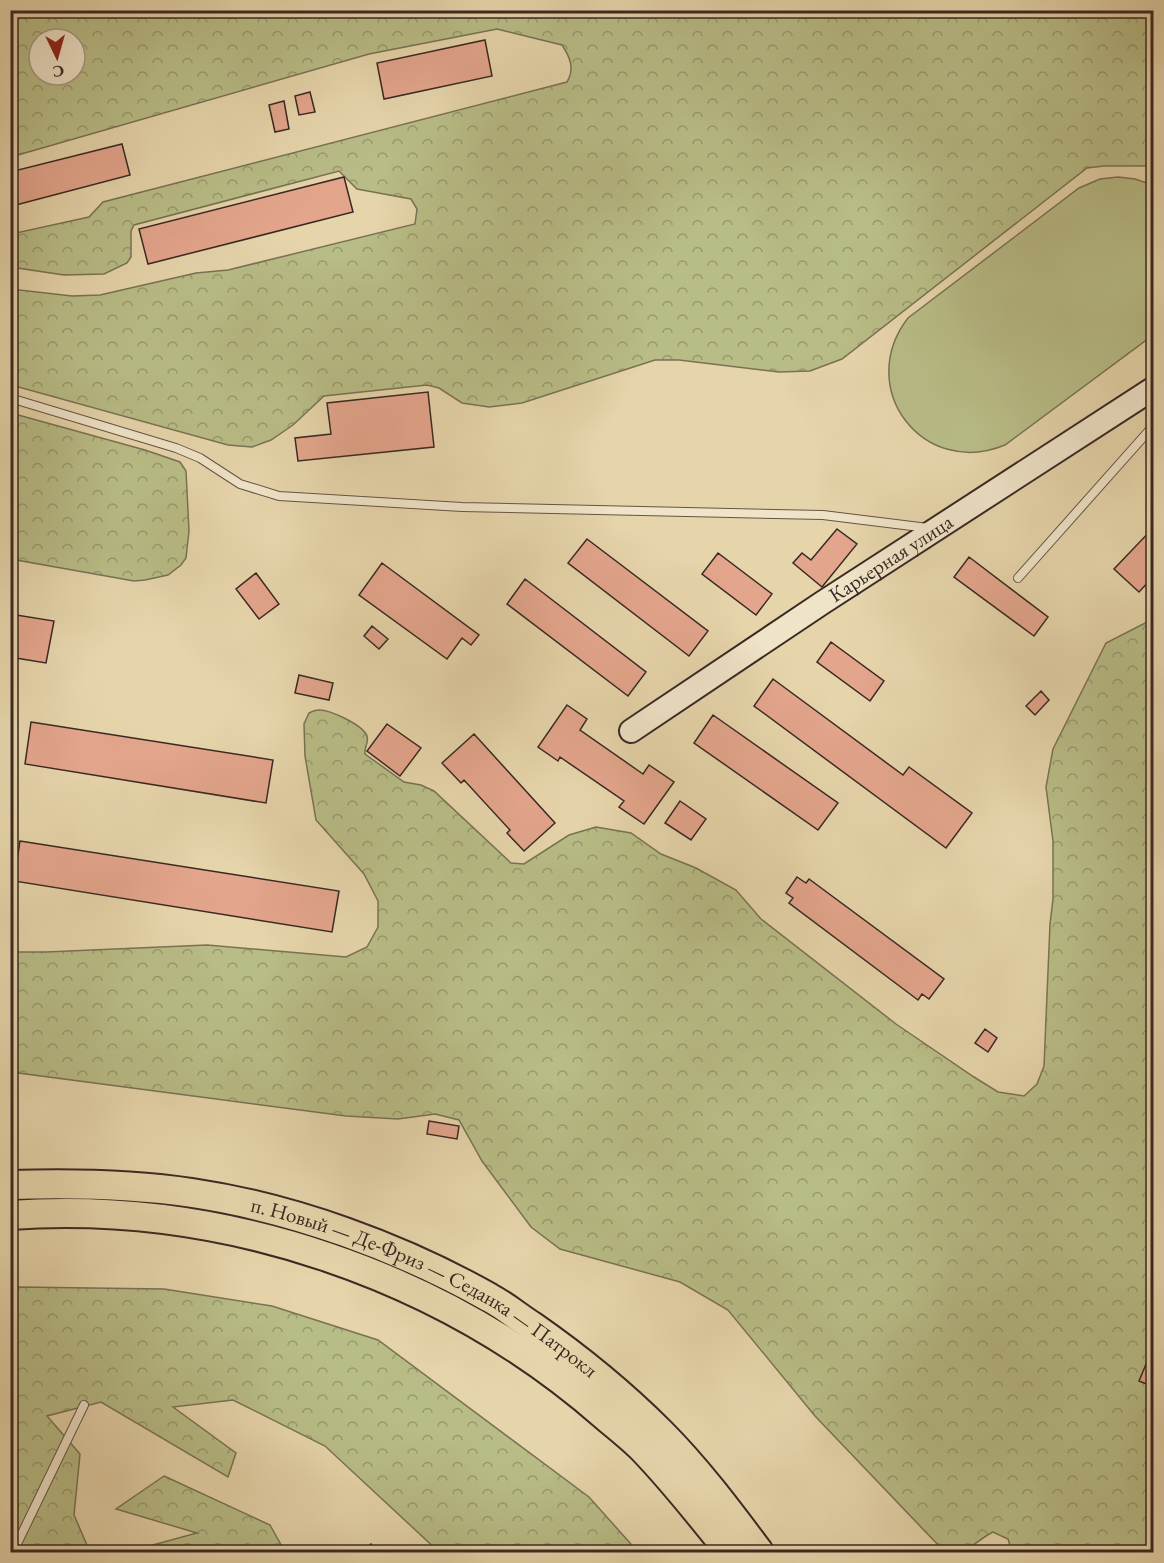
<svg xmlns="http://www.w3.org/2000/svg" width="1164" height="1563" font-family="'EB Garamond',serif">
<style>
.forest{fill:url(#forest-crowns);stroke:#797254;stroke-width:1.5;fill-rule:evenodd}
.pitch{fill:#b8bc86;stroke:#797254;stroke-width:1.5}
.building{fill:#e3a58c;stroke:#3a2923;stroke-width:1.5}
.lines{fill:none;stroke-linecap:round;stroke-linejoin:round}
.lane-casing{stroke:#655445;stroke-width:10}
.secondary-casing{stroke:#3a2923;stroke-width:26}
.highway-casing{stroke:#3a2923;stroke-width:32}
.lane{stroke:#efe3c8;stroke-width:8}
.secondary{stroke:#efe3c8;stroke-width:22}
.highway{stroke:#e6d4aa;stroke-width:28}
.labels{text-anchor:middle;stroke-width:5;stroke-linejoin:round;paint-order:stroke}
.street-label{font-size:21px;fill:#3a2923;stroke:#efe3c8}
</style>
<defs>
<pattern id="forest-crowns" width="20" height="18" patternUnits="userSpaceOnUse" patternTransform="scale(1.5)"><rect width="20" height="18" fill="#b8bc86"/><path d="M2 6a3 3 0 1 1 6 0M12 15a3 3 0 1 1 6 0" fill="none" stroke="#97996d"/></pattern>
</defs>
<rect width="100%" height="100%" fill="#e6d4aa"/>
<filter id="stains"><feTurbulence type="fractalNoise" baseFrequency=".00333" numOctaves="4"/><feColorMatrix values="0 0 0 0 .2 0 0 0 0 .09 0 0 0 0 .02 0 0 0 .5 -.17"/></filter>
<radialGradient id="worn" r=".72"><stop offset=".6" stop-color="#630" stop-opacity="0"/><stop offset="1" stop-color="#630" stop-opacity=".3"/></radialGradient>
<path class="forest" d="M11,10L1153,11V166H1104L1087,168L842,359L810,371L779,372L679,360H655L522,403L489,407L462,403L439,388L427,385L324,396L293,425L271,440L252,447L228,445L11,385V289L72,296L100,295L196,273L228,270L415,224L417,209L411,199L357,189L339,171L134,225L131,231V257L127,263L104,274L64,275L11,267V234L89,217L103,202L567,82C575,69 570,57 562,45L497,29L369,54L11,157ZM39,39H75V75H39Z
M11,413L145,450L180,462L186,471L189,531L186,558L181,565L168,575L145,580L134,581L11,559Z
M1153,619V1552H1012L1008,1539L993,1532C973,1542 964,1560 940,1547L815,1416L728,1310L680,1282L560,1249L531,1227L482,1161L459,1120L435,1114L398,1119L346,1116L11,1072V952H46L207,945L346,957L367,947L378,927V901L364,874L316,820L305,756L304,724L309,713C311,712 315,710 318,710C329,709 363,725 367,736C369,743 364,747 365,754L404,782L421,785L434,791L511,863L524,864L569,835L596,827L631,833L661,854L696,868L736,890L761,919L896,1024L974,1077L998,1092L1024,1096L1037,1084L1044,1066L1050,924L1053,899V841L1046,787L1053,749L1106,643Z
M18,1287L164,1289L272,1306L378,1340L589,1497L638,1552H439L325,1446L233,1400L173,1407L236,1453L228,1477L101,1402L47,1416L80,1454L74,1515L90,1552H11L10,1289Z
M164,1476L270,1525L285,1552H127L197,1533L116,1509Z"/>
<path class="pitch" d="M1118,177L1135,179L1153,185V335L1005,445C923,479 854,388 908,318L1079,188L1100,179Z"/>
<path class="building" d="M485,40L492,76L384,99L377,63Z
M310,92L315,112L299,115L295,96Z
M284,101L289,129L275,132L269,105Z
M122,144L130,175L12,206L10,172Z
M344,177L353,212L148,264L139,229Z
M428,392L434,447L298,461L295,438L331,434L327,403Z
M1154,527V576L1139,592L1114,569Z
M837,529L857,544L822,587L793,563L802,553L811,560Z
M587,539L708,631L689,656L568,563Z
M718,553L772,594L756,615L702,574Z
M969,557L1048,617L1034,636L954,577Z
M382,563L479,635L471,645L462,638L447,659L359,595Z
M256,573L279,604L259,619L236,589Z
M525,579L646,672L628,696L507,604Z
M10,614L54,621L46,663L10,657Z
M372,626L388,639L379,649L364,636Z
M831,642L884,681L870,701L817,662Z
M299,675L333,683L329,700L295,693Z
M773,679L903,775L909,767L972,813L946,848L754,706Z
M1041,691L1049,700L1035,715L1026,706Z
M567,705L587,719L580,730L643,774L649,765L674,782L644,824L619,807L624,801L560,757L558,761L538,747Z
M713,715L838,803L818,830L694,743Z
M31,722L273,760L266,803L25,764Z
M387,724L421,748L400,776L367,751Z
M474,734L555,823L524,851L507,833L510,830L464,780L461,783L442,763Z
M680,801L706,819L691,840L665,823Z
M20,841L339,891L332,932L14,881Z
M797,877L806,883L809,879L944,979L929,999L922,994L918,1000L789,903L793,898L786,893Z
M985,1029L997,1038L988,1052L975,1043Z
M429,1121L459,1126L457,1139L427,1134Z
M1154,1345V1387L1139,1381Z
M371,1544L378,1552H361Z"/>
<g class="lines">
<defs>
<path id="lane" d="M10,398L176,448L200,458L240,484L279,496L462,507L823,515L928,528
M1018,578L1154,425
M13,1552L84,1405"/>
<g id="secondary">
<path id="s1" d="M631,731L822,603L1154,388"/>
</g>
<g id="highway">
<path id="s2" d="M10,1185C71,1183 132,1184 192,1193C293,1208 402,1248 490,1298C505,1306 518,1317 532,1326C578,1358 621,1393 661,1433C697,1469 729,1512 759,1552"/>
<path d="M10,1215C224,1200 444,1275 605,1416C617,1426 631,1437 642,1448C674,1481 702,1517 730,1552"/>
</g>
</defs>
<use href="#lane" class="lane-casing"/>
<use href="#secondary" class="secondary-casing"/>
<use href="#highway" class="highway-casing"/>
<use href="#lane" class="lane"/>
<use href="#secondary" class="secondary"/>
<use href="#highway" class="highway"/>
</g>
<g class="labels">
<g class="street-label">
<text dy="7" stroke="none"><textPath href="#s1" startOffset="312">Карьерная улица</textPath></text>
<text dy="7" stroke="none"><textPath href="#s2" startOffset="436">п. Новый — Де-Фриз — Седанка — Патрокл</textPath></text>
</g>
</g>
<rect width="1164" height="1563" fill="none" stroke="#e6d4aa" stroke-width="36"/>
<rect x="12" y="12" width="1140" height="1539" fill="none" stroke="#3a2923" stroke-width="3"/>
<rect x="18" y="18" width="1128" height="1527" fill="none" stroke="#3a2923" stroke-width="1.5"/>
<g transform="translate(57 57) rotate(175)"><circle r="28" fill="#efe3c8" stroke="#a79986" stroke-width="1.5"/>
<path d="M0-4.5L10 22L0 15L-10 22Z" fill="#8f2418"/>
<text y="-9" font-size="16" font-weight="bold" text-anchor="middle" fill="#3a2923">С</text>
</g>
<rect width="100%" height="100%" filter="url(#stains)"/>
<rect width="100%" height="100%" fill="url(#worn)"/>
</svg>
